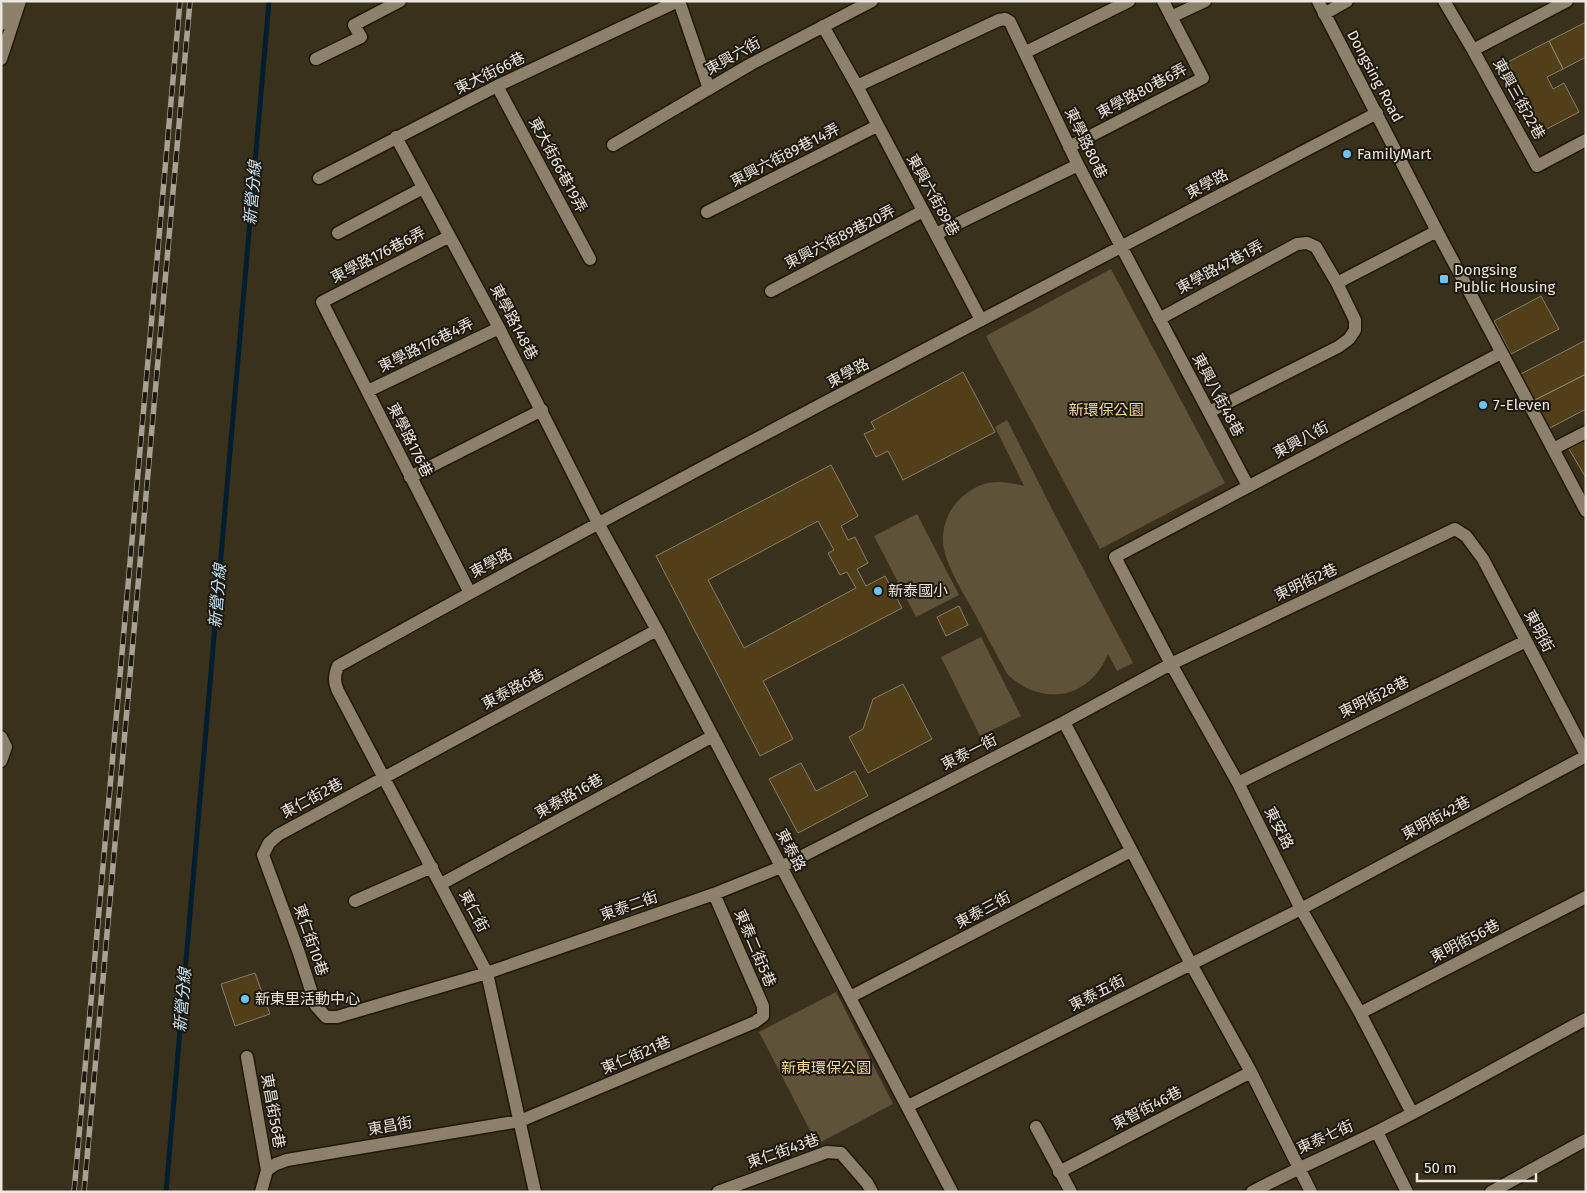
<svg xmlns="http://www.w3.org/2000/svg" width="1587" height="1193" font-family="'Fira Sans','Noto Sans TC',sans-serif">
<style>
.green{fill:#5e5239}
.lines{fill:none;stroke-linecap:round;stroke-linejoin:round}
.stream{stroke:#001e2e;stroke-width:5}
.building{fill:#503f18;stroke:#897e68;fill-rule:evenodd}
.minor-casing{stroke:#211805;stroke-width:15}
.minor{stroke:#8c826b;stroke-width:12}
.rail-casing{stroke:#a8a192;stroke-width:5.5}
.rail{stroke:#1d1911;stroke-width:4;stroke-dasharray:11;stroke-linecap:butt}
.poi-dot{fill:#6cc3f2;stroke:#1d1911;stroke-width:2}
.labels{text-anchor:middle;stroke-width:4;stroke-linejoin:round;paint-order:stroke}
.street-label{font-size:15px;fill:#ede7db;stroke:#1d1911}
.poi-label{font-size:15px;fill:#ede7db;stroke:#1d1911;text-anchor:start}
.park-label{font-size:15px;fill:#f8d997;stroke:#1d1911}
.water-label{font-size:16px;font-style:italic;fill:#cae5f5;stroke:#1d1911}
</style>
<rect width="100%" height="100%" fill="#3a311d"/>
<path class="green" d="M1111,269L1225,483L1100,549L986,336Z
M1007,420L1055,515L1133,663L1117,671L1108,654C1089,699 1043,707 1008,675C996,655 986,634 975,614C964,593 941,560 943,536C944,521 951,506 963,496C984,479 999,480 1024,486L995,427Z
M917,514L959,595L916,617L874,536Z
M981,637L1021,716L980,736L941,657Z
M836,992L893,1104L817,1144L759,1032Z"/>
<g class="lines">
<path class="stream" d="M166,1192L269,1"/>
</g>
<path class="building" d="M1586,22V57L1563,69L1549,41Z
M1549,41L1563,69L1547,77L1553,89L1564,83L1579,112L1543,131L1508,62Z
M1541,296L1559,329L1511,354L1494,321Z
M1586,340V374L1533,401L1519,375Z
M963,372L995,432L903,480L888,451L876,457L864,434L875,429L871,422Z
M1586,374V409L1548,429L1533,401Z
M1586,440V478L1569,449Z
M831,465L858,516L841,526L848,540L855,537L868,563L857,569L866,586L885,576L902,608L763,681L793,739L760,756L656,556ZM818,521L834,550L828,553L840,575L847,572L856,588L744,648L708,580Z
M959,606L968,625L946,636L937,617Z
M903,684L932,739L868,773L849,737L863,729L873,699Z
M801,763L816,791L855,771L868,796L798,833L769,779Z
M255,973L270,1014L235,1026L221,984Z"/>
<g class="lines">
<defs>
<path id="minor" d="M679,1L709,89
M1318,1L1437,231L1586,511
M1444,1L1473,50L1537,166L1586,140
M1324,14L1347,1
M1171,17L1205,1
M1,24L10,1
M823,26L857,86L981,320
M1473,50L1567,1
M1026,52L1129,1
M1,59L20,1
M316,59L361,37L354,25L400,1
M497,86L590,259
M857,86L999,20L1005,19L1010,22L1078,165L1248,486
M396,137L499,328L599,525L657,630L952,1192
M613,145L751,64L872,1
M1069,147L1203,78L1163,1
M319,178L497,86L678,1
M707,212L877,126
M338,233L423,188
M936,234L1078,165
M448,237L322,302L470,593
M1337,283L1437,231
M771,291L923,211
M1159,319L1297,244L1307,243L1316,247L1337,283L1355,320V330L1349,339L1338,347L1209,412
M368,391L499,328
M1553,449L1586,432
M410,477L542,410
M657,630L278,835L269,843L263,855L299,953L316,1006L326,1017H337L487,973L714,894L781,867L1064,722L1171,664L1455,529L1466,536L1483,559L1586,755
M1064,722L1191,964L1251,1072L1311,1192
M1,737L6,747L1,761
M1238,783L1526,641
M441,884L713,736
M355,901L432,867
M850,997L1131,851
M1360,1013L1586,897
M247,1057L267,1170L261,1192
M908,1106L1301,909L1586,756
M1412,1113L1360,1013L1301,909L1238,783L1171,664L1115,557L1501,353
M1036,1127L1071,1192
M1377,1132L1407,1192
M267,1170L276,1164L287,1160L520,1121L755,1022L763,1016V1006L714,894
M1059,1172L1251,1072
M535,1192L487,973L338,691C334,682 334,676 338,666C681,475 1029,295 1377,113
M718,1192L827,1152L841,1153L867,1183L872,1192
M1252,1192C1293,1170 1336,1152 1378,1131C1449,1096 1517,1056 1586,1019
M1491,1192L1586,1140"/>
</defs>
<use href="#minor" class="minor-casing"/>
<use href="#minor" class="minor"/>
<defs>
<path id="rail" d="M74,1192L180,1
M84,1192L190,1"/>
</defs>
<use href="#rail" class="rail-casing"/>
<use href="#rail" class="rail"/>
</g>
<g class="poi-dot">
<circle cx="1347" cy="154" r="5"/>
<rect x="1439" y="274" width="10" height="10" rx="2.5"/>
<circle cx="1483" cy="405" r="5"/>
<circle cx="878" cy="591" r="5"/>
<circle cx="245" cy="999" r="5"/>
</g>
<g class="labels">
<g class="street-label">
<text transform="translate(733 56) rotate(-29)" y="5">東興六街</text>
<text transform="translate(490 73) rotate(-26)" y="5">東大街66巷</text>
<text transform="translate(1375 76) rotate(62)" y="5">Dongsing Road</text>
<text transform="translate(1142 91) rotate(-28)" y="5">東學路80巷6弄</text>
<text transform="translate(1519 99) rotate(61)" y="5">東興三街22巷</text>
<text transform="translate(1086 143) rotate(64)" y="5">東學路80巷</text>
<text transform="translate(785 155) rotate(-27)" y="5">東興六街89巷14弄</text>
<text transform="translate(558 165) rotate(62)" y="5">東大街66巷19弄</text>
<text transform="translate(1207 184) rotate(-28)" y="5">東學路</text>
<text transform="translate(933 195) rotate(61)" y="5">東興六街89巷</text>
<text transform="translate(840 237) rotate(-27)" y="5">東興六街89巷20弄</text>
<text transform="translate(378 255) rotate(-27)" y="5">東學路176巷6弄</text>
<text transform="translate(1220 267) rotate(-28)" y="5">東學路47巷1弄</text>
<text transform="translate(514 322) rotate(62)" y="5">東學路148巷</text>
<text transform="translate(426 345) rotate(-26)" y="5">東學路176巷4弄</text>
<text transform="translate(848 373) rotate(-28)" y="5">東學路</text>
<text transform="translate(1218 395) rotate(62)" y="5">東興八街48巷</text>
<text transform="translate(410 440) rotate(63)" y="5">東學路176巷</text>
<text transform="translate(1301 440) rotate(-28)" y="5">東興八街</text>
<text transform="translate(491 563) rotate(-28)" y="5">東學路</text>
<text transform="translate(1306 582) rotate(-25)" y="5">東明街2巷</text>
<text transform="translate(1539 631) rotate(62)" y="5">東明街</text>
<text transform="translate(513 689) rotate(-28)" y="5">東泰路6巷</text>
<text transform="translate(1374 697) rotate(-26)" y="5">東明街28巷</text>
<text transform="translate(969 752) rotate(-27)" y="5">東泰一街</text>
<text transform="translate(569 796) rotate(-29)" y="5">東泰路16巷</text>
<text transform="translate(312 798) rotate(-28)" y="5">東仁街2巷</text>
<text transform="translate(1436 818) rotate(-28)" y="5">東明街42巷</text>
<text transform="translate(1279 828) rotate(63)" y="5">東安路</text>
<text transform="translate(791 850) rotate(62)" y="5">東泰路</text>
<text transform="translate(629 906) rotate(-19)" y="5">東泰二街</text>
<text transform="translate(983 910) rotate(-28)" y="5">東泰三街</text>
<text transform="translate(474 911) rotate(62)" y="5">東仁街</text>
<text transform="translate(311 940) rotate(71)" y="5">東仁街10巷</text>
<text transform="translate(1465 941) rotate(-27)" y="5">東明街56巷</text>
<text transform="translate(755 948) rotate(67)" y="5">東泰二街5巷</text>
<text transform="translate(1097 993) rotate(-27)" y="5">東泰五街</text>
<text transform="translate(636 1055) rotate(-23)" y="5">東仁街21巷</text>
<text transform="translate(1147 1108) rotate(-27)" y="5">東智街46巷</text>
<text transform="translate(273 1111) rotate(80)" y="5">東昌街56巷</text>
<text transform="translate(390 1126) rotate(-10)" y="5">東昌街</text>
<text transform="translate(1325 1137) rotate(-24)" y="5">東泰七街</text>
<text transform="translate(783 1151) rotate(-19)" y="5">東仁街43巷</text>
</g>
<g class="poi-label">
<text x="1357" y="159">FamilyMart</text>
<text x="1454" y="275">Dongsing<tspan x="1454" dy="17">Public Housing</tspan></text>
<text x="1493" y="410">7-Eleven</text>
<text x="888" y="596">新泰國小</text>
<text x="255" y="1004">新東里活動中心</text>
</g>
<g class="park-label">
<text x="1106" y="415">新環保公園</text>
<text x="826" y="1073">新東環保公園</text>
</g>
<g class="water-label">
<text transform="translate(252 193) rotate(-85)" y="6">新營分線</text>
<text transform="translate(217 596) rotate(-85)" y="6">新營分線</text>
<text transform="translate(182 1000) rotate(-85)" y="6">新營分線</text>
</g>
</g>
<rect width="1587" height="1193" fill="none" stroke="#ede7db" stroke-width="5"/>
<path d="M1417 1173v8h119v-8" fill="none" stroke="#ede7db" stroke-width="2.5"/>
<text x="1424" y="1173" font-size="15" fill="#ede7db" stroke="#1d1911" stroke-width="4" paint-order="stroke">50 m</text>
</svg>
